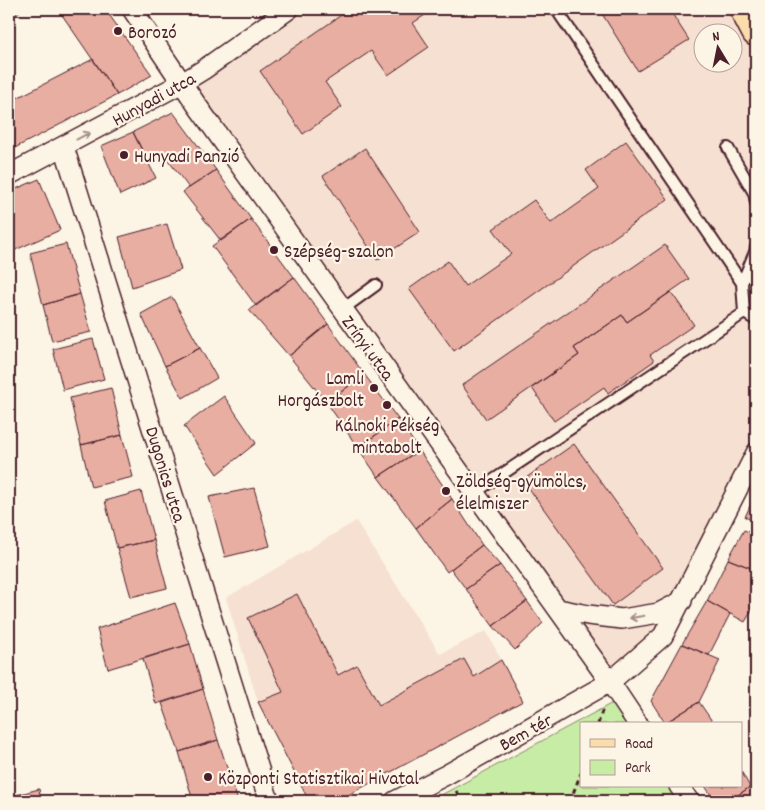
<svg xmlns="http://www.w3.org/2000/svg" width="765" height="810" font-family="Dekko,sans-serif">
<style>
.built{fill:#f6e0d1;fill-rule:evenodd}
.green{fill:#c7eca5;stroke:#888668}
.building{fill:#e8aea2;stroke:#4a1f2b}
.lines{fill:none;stroke-linecap:round;stroke-linejoin:round}
.lane-casing{stroke:#4a1f2b;stroke-width:14}
.street-casing{stroke:#4a1f2b;stroke-width:22}
.primary-casing{stroke:#4a1f2b;stroke-width:31}
.path{stroke:#4a1f2b;stroke-width:3;stroke-dasharray:5 4;stroke-linecap:butt}
.lane{stroke:#fcf5e5;stroke-width:10}
.street{stroke:#fcf5e5;stroke-width:19}
.primary{stroke:#fbddab;stroke-width:28}
.oneway{stroke:#a38a88}
.poi-dot{fill:#4a1f2b;stroke:#fcf5e5;stroke-width:2}
.labels{text-anchor:middle;stroke-width:4.5;stroke-linejoin:round;paint-order:stroke}
.poi-label{font-size:19px;fill:#4a1f2b;stroke:#fcf5e5;text-anchor:start}
.street-label{font-size:19px;fill:#4a1f2b;stroke:#fcf5e5}
</style>
<rect width="100%" height="100%" fill="#fcf5e5"/>
<filter id="ink" filterUnits="userSpaceOnUse"><feTurbulence type="fractalNoise" baseFrequency=".02" numOctaves="2"/><feDisplacementMap in="SourceGraphic" scale="10" xChannelSelector="R" yChannelSelector="G"/><feConvolveMatrix kernelMatrix="1 2 1 2 8 2 1 2 1" color-interpolation-filters="sRGB"/></filter>
<g filter="url(#ink)">
<path class="built" d="M289,9H744L756,32V453L682,601L610,682L182,83ZM702,32H732V62H702Z
M356,521L440,654L486,631L523,701L337,801H309L258,702L226,598Z"/>
<path class="green" d="M618,700L633,724H581V786H672L682,801H430Z"/>
<path class="building" d="M9,9H23L9,18Z
M58,9H105L152,75L117,95Z
M350,9H434L413,23L429,47L388,75L371,51L325,82L342,107L303,134L260,71Z
M599,9H669L689,40L638,71Z
M93,59L117,95L9,151V102Z
M173,112L216,170L189,188L165,156L148,163L133,132Z
M133,132L156,178L120,195L101,146Z
M626,141L668,199L454,351L409,289L448,261L465,286L511,254L493,229L534,200L551,223L599,189L586,170Z
M365,148L420,232L377,260L323,176Z
M216,170L251,219L221,241L183,192Z
M39,179L60,230L13,251L9,240V192Z
M251,219L294,277L256,306L212,246Z
M167,224L181,270L132,287L119,237Z
M66,244L80,294L43,305L30,253Z
M665,245L689,279L627,322L622,315L574,348L579,355L486,419L462,385Z
M294,277L328,324L289,356L249,310Z
M671,292L694,325L650,355L654,361L608,393L604,387L554,421L532,388L579,355L574,348L622,315L627,322Z
M80,294L91,332L52,341L43,305Z
M172,297L200,348L165,366L141,314Z
M328,324L364,374L327,403L289,356Z
M93,339L104,379L63,390L53,349Z
M200,348L217,378L183,398L165,366Z
M364,374L398,419L358,448L327,403Z
M111,388L122,435L81,445L70,398Z
M224,396L256,443L217,474L184,426Z
M398,419L419,450L378,477L358,448Z
M122,435L133,477L91,487L81,445Z
M574,444L663,568L613,605L523,480Z
M419,450L452,499L416,528L378,477Z
M254,488L270,546L225,557L209,497Z
M141,491L154,540L117,548L105,501Z
M756,493V522L745,517Z
M452,499L482,545L447,572L416,528Z
M744,530L756,535V570L728,559Z
M154,540L167,588L131,597L117,548Z
M482,545L500,565L466,589L451,569Z
M728,559L756,570V603L745,622L707,601Z
M500,565L527,601L493,626L466,589Z
M297,594L338,675L357,665L379,705L464,659L474,677L501,660L523,701L337,801H309L258,702L283,692L248,618Z
M527,601L543,623L515,650L493,626Z
M707,601L730,614L709,655L682,644Z
M175,603L190,644L108,669L97,629Z
M190,644L203,689L156,704L143,659Z
M682,644L720,660L699,702L665,723L651,701Z
M203,689L218,740L179,752L162,703Z
M699,702L714,724H665V723Z
M218,740L238,801H193L179,752Z
M741,771L750,787L729,801H715L705,786H741Z
M750,787L756,798V801H729Z
M39,789L41,801H9V797Z"/>
<g class="lines">
<defs>
<path id="lane" d="M556,9L742,283L744,313L756,320
M728,148L754,193L756,203
M742,283L755,252L756,247
M343,309L376,285
M474,493L744,313"/>
<path id="street" d="M132,9L196,104L610,682L638,724
M64,147L269,801
M9,175L182,83L203,70L289,9
M558,609L588,615L622,619L659,613L682,601
M679,786L689,801
M395,801L446,775L610,682L663,636L756,453"/>
<path id="primary" d="M744,9L756,32"/>
</defs>
<use href="#lane" class="lane-casing"/>
<use href="#street" class="street-casing"/>
<use href="#primary" class="primary-casing"/>
<path class="path" d="M598,724L603,708
M456,791L463,801
M570,801L581,773"/>
<use href="#lane" class="lane"/>
<use href="#street" class="street"/>
<use href="#primary" class="primary"/>
</g>
<defs><path id="oneway-shaft" d="M-6 0H5M1.5-3L5.5 0L1.5 3" fill="none" stroke-width="1.6" stroke-linecap="round" stroke-linejoin="round" transform="scale(1.25)"/></defs>
<g class="oneway">
<use href="#oneway-shaft" transform="translate(83 136) rotate(-28)"/>
<use href="#oneway-shaft" transform="translate(637 617) rotate(171)"/>
</g>
</g>
<g class="poi-dot">
<circle cx="118" cy="31" r="5"/>
<circle cx="124" cy="155" r="5"/>
<circle cx="274" cy="250" r="5"/>
<circle cx="374" cy="388" r="5"/>
<circle cx="387" cy="405" r="5"/>
<circle cx="446" cy="491" r="5"/>
<circle cx="208" cy="777" r="5"/>
</g>
<g class="labels">
<g class="poi-label">
<text x="128" y="38">Borozó</text>
<text x="134" y="162">Hunyadi Panzió</text>
<text x="284" y="257">Szépség-szalon</text>
<text x="364" y="384" text-anchor="end">Lamli<tspan x="364" dy="22">Horgászbolt</tspan></text>
<text x="387" y="431" text-anchor="middle">Kálnoki Pékség<tspan x="387" dy="22">mintabolt</tspan></text>
<text x="456" y="487">Zöldség-gyümölcs,<tspan x="456" dy="22">élelmiszer</tspan></text>
<text x="218" y="784">Központi Statisztikai Hivatal</text>
</g>
<g class="street-label">
<text transform="translate(153 98) rotate(-29)" y="7">Hunyadi utca</text>
<text transform="translate(369 347) rotate(54)" y="7">Zrínyi utca</text>
<text transform="translate(167 474) rotate(73)" y="7">Dugonics utca</text>
<text transform="translate(525 731) rotate(-29)" y="7">Bem tér</text>
</g>
</g>
<rect width="765" height="810" fill="none" stroke="#fcf5e5" stroke-width="30"/>
<rect x="15" y="15" width="735" height="780" fill="none" stroke="#4a1f2b" stroke-width="2" filter="url(#ink)"/>
<rect x="580" y="722" width="162" height="65" fill="#fcf5e5" stroke="#b59f9b"/>
<rect x="590" y="739" width="25" height="8" fill="#fbddab" stroke="#b59f9b"/>
<text x="625" y="748" font-size="15" fill="#4a1f2b">Road</text>
<rect x="590" y="760" width="25" height="15" fill="#c7eca5" stroke="#b59f9b"/>
<text x="625" y="772" font-size="15" fill="#4a1f2b">Park</text>
<g transform="translate(718 48) rotate(350)"><circle r="24" fill="#fcf5e5" stroke="#b59f9b"/>
<path d="M0-4L9 19L0 12L-9 19Z" fill="#4a1f2b"/>
<text y="-8" font-size="14" font-weight="bold" text-anchor="middle" fill="#4a1f2b">N</text>
</g>
</svg>
